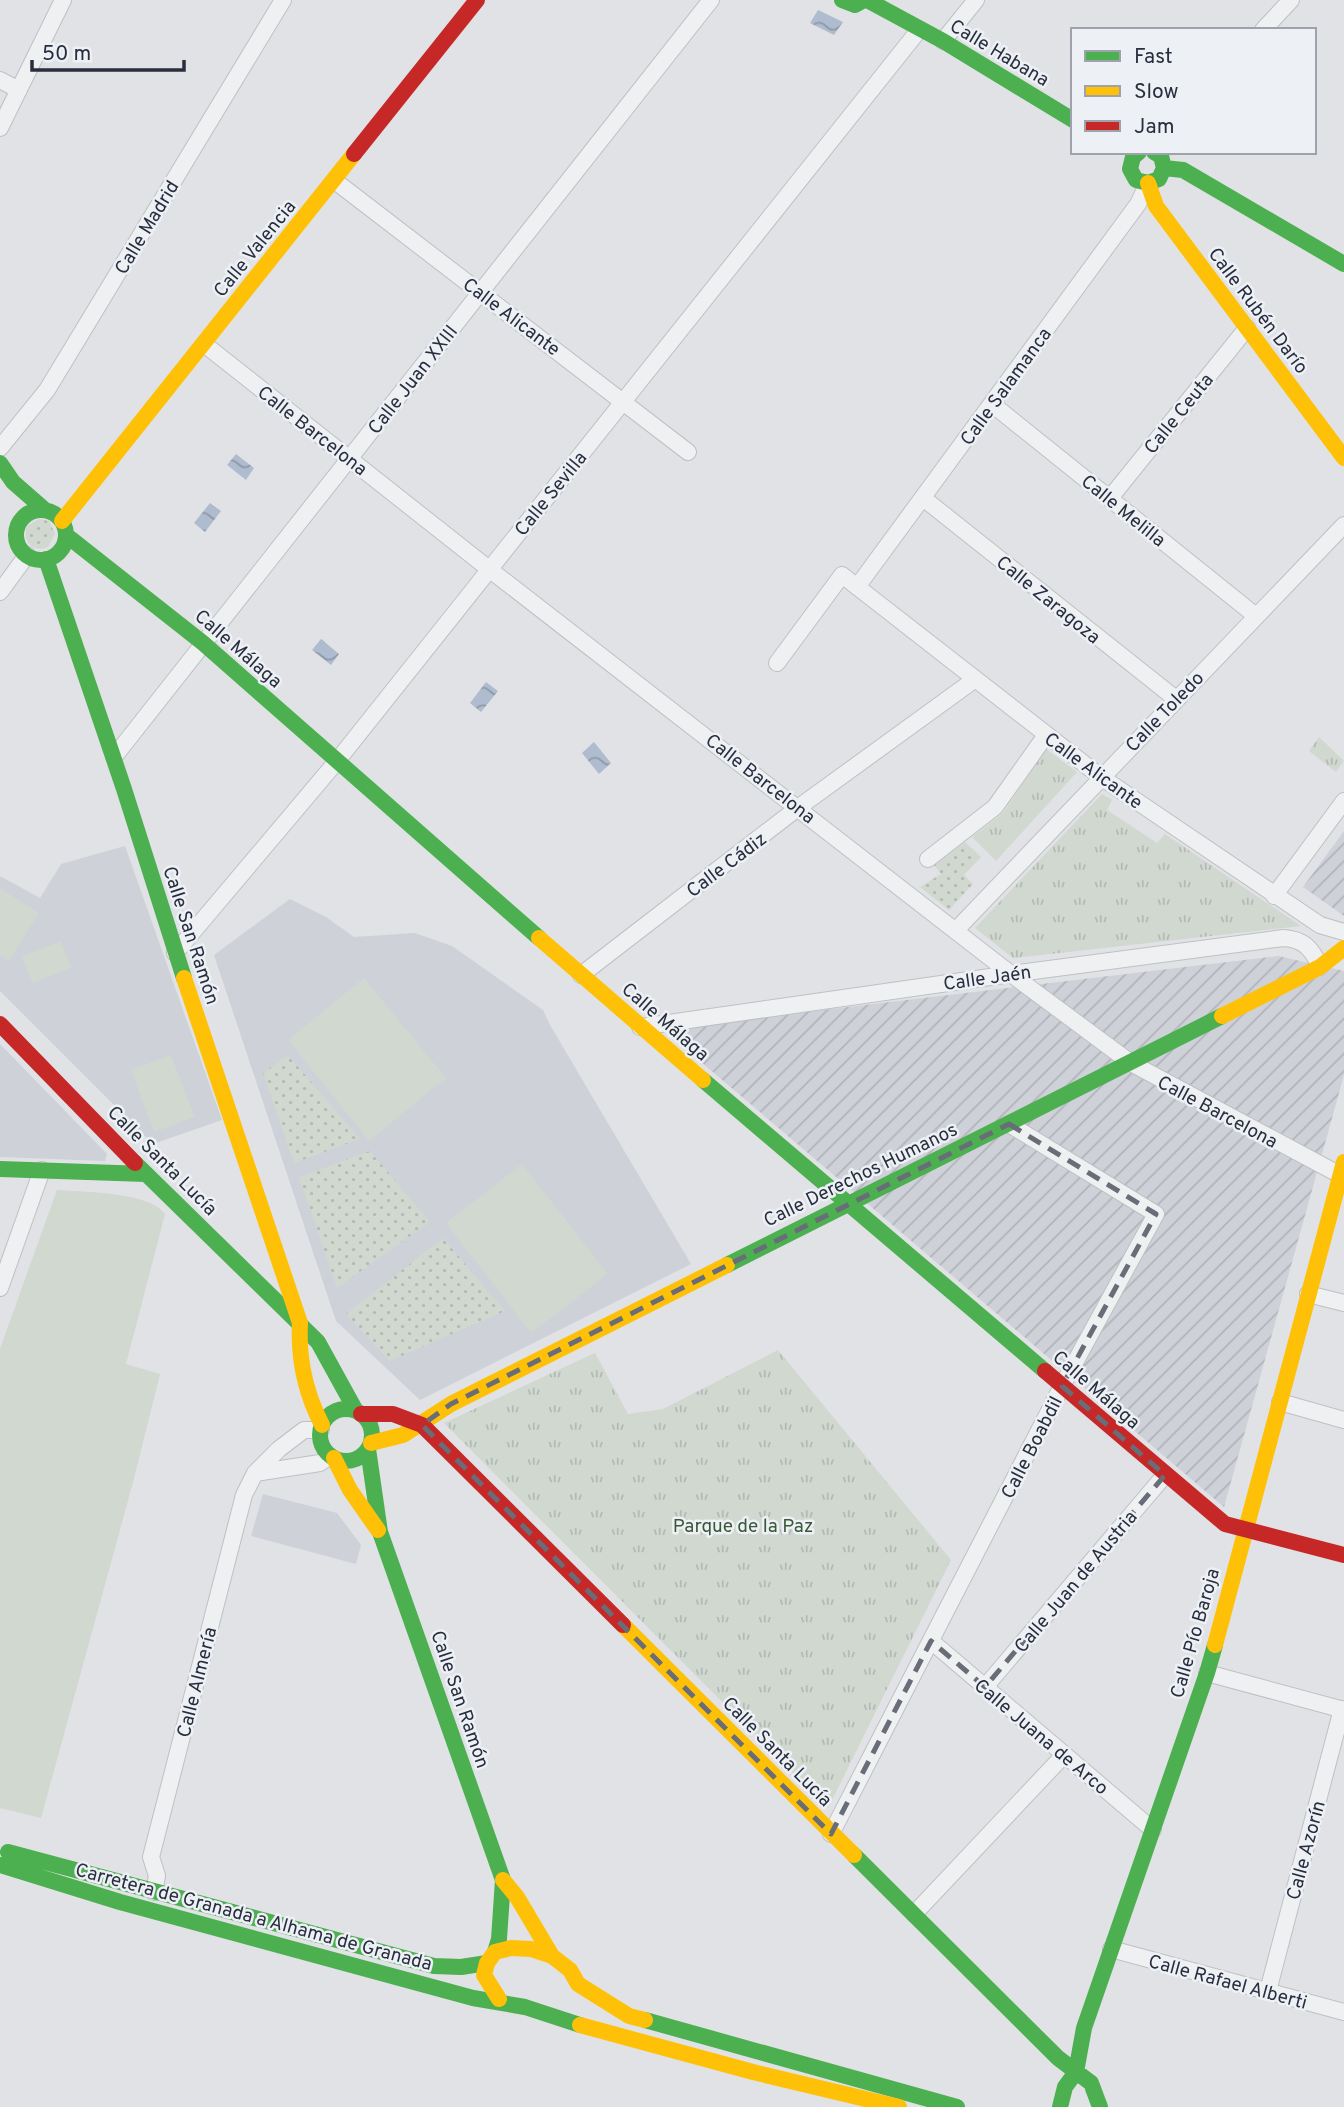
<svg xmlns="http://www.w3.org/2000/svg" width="1344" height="2107" font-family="Overpass,sans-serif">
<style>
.built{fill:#ced1d8}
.industrial{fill:url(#industrial-furrows)}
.grass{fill:url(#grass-tufts)}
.garden{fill:url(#garden-dots)}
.pitch{fill:#d0d8d0}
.water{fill:url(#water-waves)}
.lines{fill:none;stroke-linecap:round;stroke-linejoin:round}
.street-casing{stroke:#bec0c3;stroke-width:18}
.street{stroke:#eff0f1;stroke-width:16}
.fast{stroke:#4caf50;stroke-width:16}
.slow{stroke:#ffc107;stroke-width:16}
.jam{stroke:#c62828;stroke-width:16}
.marked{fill:none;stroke:#686d78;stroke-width:5;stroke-dasharray:14 9;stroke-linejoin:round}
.labels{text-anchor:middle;stroke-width:5;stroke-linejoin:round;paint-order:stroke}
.street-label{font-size:19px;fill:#282e3d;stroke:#edf0f5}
.park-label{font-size:19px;fill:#395836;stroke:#edf0f5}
</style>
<defs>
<pattern id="industrial-furrows" width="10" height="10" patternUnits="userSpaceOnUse" patternTransform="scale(1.75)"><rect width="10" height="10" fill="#ced1d8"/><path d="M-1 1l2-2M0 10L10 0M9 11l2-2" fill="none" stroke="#b1b4ba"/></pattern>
<pattern id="grass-tufts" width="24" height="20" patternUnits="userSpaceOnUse" patternTransform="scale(1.75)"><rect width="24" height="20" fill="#d0d8d0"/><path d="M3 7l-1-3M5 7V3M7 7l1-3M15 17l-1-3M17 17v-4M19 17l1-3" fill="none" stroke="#b3bab4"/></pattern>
<pattern id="garden-dots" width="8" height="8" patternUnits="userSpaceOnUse" patternTransform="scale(1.75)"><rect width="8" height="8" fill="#d0d8d0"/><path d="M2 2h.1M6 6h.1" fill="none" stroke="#b3bab4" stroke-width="1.8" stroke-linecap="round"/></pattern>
<pattern id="water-waves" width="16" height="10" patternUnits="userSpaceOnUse" patternTransform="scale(1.75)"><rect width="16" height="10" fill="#afbccf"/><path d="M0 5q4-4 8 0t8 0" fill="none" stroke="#8e99a9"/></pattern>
</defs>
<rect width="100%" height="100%" fill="#e0e2e5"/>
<path class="built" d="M125,846L222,1120L153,1144L0,991V876L40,898L61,864Z
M290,899L326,917L354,937L415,933L452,946L543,1010L550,1025L691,1264L420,1400L336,1321L214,955Z
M0,1044L107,1154L105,1161L0,1157Z
M263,1494L337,1513L361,1545L356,1564L251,1536Z"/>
<path class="industrial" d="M1344,831V916L1303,887Z
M1278,956L1344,971V1075L1224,1507L674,1039L680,1027Z"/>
<path class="grass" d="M1319,737L1344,761L1336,772L1309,751Z
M1046,749L1077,772L996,861L972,837L1003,813Z
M1102,794L1112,800L1107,810L1157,843L1165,834L1301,926L1013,958L975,928Z
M778,1350L951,1560L828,1808L444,1423L595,1353L628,1414L663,1409Z"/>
<path class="garden" d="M39,519L49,521L55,534L48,547C33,553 22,542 27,526Z
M965,842L981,857L964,875L973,884L949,910L920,887L941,874L934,865Z
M288,1055L360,1139L294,1163L263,1073Z
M370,1151L430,1222L337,1288L299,1177Z
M443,1238L505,1311L390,1361L346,1314Z"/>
<path class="pitch" d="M0,888L39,913L9,961L0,955Z
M61,941L71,968L32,983L22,956Z
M364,978L446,1078L369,1141L288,1040Z
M171,1055L195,1117L154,1132L131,1070Z
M522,1164L608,1274L531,1333L446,1223Z
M57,1190C83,1192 150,1192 165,1214L126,1364L160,1374L132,1486L41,1818L0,1808V1349Z"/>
<path class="water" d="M818,10L843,22L834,35L810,23Z
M236,454L254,468L246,480L227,465Z
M210,503L221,511L205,532L194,523Z
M321,639L339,654L331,665L312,650Z
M486,682L498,691L481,712L470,703Z
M594,742L611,763L599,774L582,753Z"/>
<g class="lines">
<defs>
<path id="street" d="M1263,30L1291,0
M943,41L976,0
M0,80L19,90
M0,128L63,0
M335,181L688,452
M204,344L489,569L1011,974L1131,1063L1344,1177
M992,404L1256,616
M0,448L47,390L283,0
M923,498L1176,699
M1110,498L1247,328
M857,587L1138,204L1148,183
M0,592L27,555
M777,663L842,575L1101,777L1320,925L1344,932
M114,757L711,0
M928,859L995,807L1046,735
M1274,896L1344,801
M956,930L1344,525
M175,953L337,761L919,30
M581,975L799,807L974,680
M640,1027L1011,974L1283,938C1303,939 1312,948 1320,967
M0,1288L42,1170
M1308,1294L1344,1303
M1280,1402L1344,1420
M255,1473L320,1463L330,1456
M931,1641L1153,1830
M1207,1673L1344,1710
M985,1687L1165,1475
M831,1834L1062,1386L1156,1214L1009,1124
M154,1892L157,1876L151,1857L244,1495L255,1473L279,1449L304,1430H321
M914,1914L1064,1755
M1111,1949L1344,2012
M1268,1991L1342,1709"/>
</defs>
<use href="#street" class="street-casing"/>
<use href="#street" class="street"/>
<path class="fast" d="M842,0L855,5L864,0
M867,0L943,41L1073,120
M1139,152L1133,157L1130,169L1136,180L1148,183L1159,179L1164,168L1161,156L1154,152
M1164,168L1183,170L1344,264
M0,463L13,482L45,510
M16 535a25 25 0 1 1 50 0a25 25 0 1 1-50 0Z
M66,535L203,643L539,938
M46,559L124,789L184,978
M703,1080L1045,1371
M135,1163L318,1342L356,1411
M0,1169L146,1174
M727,1265L1222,1016
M320 1435a26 26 0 1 1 52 0a26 26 0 1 1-52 0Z
M368,1449L380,1532L503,1880L499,1939L495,1952
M8,1852L434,1966L461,1967L487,1963
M854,1855L1058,2058L1091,2083L1100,2107
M0,1865L120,1902L473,1998L525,2007L580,2025
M645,2020L957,2107
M1060,2107L1065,2087L1076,2072L1084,2028L1207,1673L1215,1645"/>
<path class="slow" d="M1148,183L1156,206L1344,458
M62,521L354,154
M539,938L703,1080
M184,978L300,1323C298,1358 306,1394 322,1425
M1222,1016L1320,967L1344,948
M371,1443L403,1435L451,1404L727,1265
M334,1458L350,1490L378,1530
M623,1625L854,1855
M1215,1645L1344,1162
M503,1880L517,1897L552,1956
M499,1999L484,1975L487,1963L495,1952L511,1948L531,1949L552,1956L570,1970L578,1984L629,2016L645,2020
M580,2025L753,2072L899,2107"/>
<path class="jam" d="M354,154L477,0
M0,1024L135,1163
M1045,1371L1225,1524L1344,1555
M361,1414H393L422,1425L623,1625"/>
</g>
<path class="marked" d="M1009,1124L1156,1214L1062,1386L1165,1475L985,1687L931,1641L831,1834L422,1425L451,1404Z"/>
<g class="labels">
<g class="street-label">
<text transform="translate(1000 52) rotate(31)" y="7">Calle Habana</text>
<text transform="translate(146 227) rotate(-59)" y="7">Calle Madrid</text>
<text transform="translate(254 248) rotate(-51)" y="7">Calle Valencia</text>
<text transform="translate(1259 310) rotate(53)" y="7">Calle Rubén Darío</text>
<text transform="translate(512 316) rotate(37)" y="7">Calle Alicante</text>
<text transform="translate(412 379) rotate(-52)" y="7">Calle Juan XXIII</text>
<text transform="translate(1005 386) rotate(-54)" y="7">Calle Salamanca</text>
<text transform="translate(1178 413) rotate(-51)" y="7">Calle Ceuta</text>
<text transform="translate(313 430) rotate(38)" y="7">Calle Barcelona</text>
<text transform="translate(550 493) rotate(-51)" y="7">Calle Sevilla</text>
<text transform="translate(1124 510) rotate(39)" y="7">Calle Melilla</text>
<text transform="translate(1049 599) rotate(39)" y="7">Calle Zaragoza</text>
<text transform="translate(239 648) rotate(41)" y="7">Calle Málaga</text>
<text transform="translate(1164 711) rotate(-46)" y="7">Calle Toledo</text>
<text transform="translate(1094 770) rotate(36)" y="7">Calle Alicante</text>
<text transform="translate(761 778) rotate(38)" y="7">Calle Barcelona</text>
<text transform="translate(726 864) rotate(-37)" y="7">Calle Cádiz</text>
<text transform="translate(192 935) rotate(72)" y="7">Calle San Ramón</text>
<text transform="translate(987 977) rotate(-8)" y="7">Calle Jaén</text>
<text transform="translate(666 1021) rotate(41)" y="7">Calle Málaga</text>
<text transform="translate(1218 1111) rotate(28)" y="7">Calle Barcelona</text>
<text transform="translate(163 1160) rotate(45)" y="7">Calle Santa Lucía</text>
<text transform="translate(860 1174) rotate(-26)" y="7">Calle Derechos Humanos</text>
<text transform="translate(1097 1389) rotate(41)" y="7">Calle Málaga</text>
<text transform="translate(1031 1447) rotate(-63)" y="7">Calle Boabdil</text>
<text transform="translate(1075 1581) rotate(-50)" y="7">Calle Juan de Austria</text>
<text transform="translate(1194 1633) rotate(-74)" y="7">Calle Pío Baroja</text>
<text transform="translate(196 1682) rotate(-76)" y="7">Calle Almería</text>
<text transform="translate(461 1699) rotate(71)" y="7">Calle San Ramón</text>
<text transform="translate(1042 1736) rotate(40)" y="7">Calle Juana de Arco</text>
<text transform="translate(778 1751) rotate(45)" y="7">Calle Santa Lucía</text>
<text transform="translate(1305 1850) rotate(-75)" y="7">Calle Azorín</text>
<text transform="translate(254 1916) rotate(15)" y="7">Carretera de Granada a Alhama de Granada</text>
<text transform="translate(1228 1981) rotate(15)" y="7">Calle Rafael Alberti</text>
</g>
<g class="park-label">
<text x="743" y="1532">Parque de la Paz</text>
</g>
</g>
<rect x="1071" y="28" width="245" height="126" fill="#edf0f5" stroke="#9ea2ab" stroke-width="2"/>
<rect x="1085" y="51" width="35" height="10" fill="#4caf50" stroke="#9ea2ab" stroke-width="2"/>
<text x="1134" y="63" font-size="21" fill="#282e3d">Fast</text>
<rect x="1085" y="86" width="35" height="10" fill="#ffc107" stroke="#9ea2ab" stroke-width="2"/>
<text x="1134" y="98" font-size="21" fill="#282e3d">Slow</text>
<rect x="1085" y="121" width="35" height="10" fill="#c62828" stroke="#9ea2ab" stroke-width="2"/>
<text x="1134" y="133" font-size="21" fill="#282e3d">Jam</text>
<path d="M32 60v10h152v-10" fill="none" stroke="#282e3d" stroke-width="3.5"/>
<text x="42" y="60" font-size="21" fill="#282e3d" stroke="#edf0f5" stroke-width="5" paint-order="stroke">50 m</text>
</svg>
